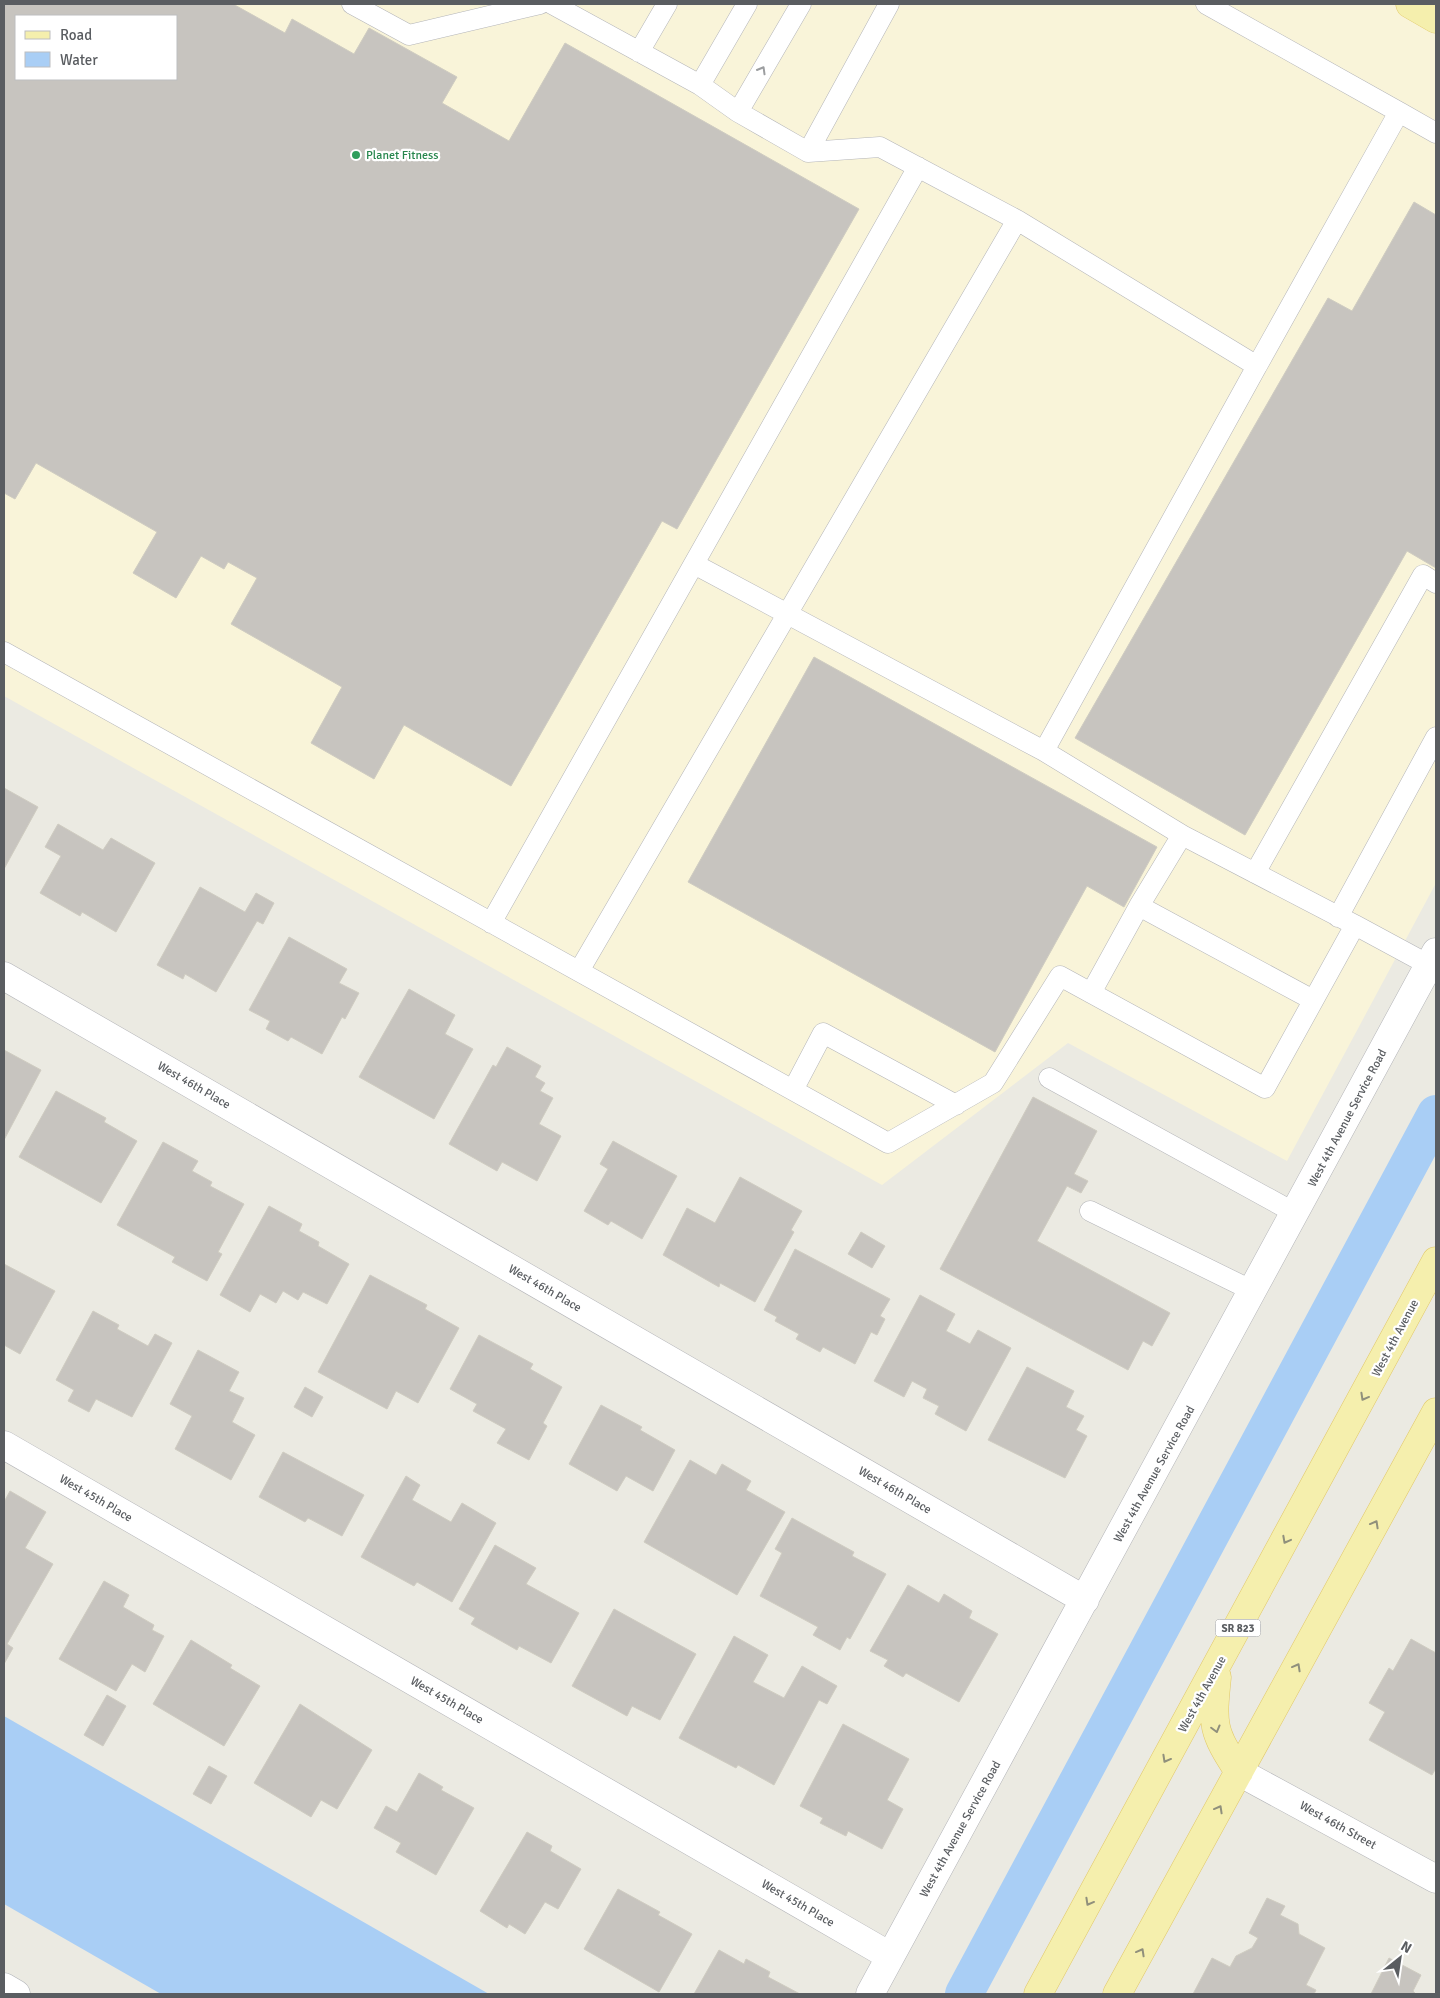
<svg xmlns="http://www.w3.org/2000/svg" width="1440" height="1998" font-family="Signika,sans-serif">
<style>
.commercial{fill:#f9f4d9;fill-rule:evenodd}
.water{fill:#a9cef5}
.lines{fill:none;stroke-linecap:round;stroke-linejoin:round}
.canal{stroke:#a9cef5;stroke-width:38}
.building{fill:#c7c4bf;stroke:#cfccc1;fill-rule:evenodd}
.lane-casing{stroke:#b3b4b8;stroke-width:21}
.street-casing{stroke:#b3b4b8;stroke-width:29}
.secondary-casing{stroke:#b1b4b8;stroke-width:29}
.primary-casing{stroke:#e1c766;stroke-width:29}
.lane{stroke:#fff;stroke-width:20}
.street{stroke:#fff;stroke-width:28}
.secondary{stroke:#fff;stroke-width:28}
.primary{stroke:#f5efad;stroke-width:28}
.oneway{stroke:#9c9ea0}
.oneway2{stroke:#90907c}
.leisure-dot{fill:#2e9e5b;stroke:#fff;stroke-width:2}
.labels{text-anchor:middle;stroke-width:4.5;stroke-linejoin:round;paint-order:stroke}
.shield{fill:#fff;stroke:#8c8e90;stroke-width:1}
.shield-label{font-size:11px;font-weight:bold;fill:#5a5d61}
.leisure-label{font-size:12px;fill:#27864d;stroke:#fff;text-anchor:start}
.street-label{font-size:12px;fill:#5a5d61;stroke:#fff}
</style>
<rect width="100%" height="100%" fill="#ebeae2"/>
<path class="commercial" d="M4,4H1436V883L1287,1161L1068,1043L882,1185L4,696ZM16,16H176V79H16Z"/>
<path class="water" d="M4,1716L489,1994H161L4,1904Z"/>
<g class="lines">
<path class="canal" d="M964,1994L1436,1114"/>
</g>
<path class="building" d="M4,4H233L285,33L292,19L354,54L369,28L457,77L442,103L509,141L565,43L859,209L677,529L662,521L511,786L404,725L374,779L311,743L342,687L231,624L257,578L228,562L224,569L201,556L176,598L133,573L157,532L36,463L15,499L4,493ZM16,16H176V79H16Z
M1414,202L1436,215V568L1407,551L1245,835L1075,738L1328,298L1352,311Z
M814,657L1157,847L1124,907L1087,886L995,1052L688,882Z
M4,788L38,807L4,869Z
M58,824L103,850L111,838L155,863L116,932L82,912L80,916L40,893L61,856L45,847Z
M200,887L245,912L256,893L274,903L263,924L257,921L216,992L185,974L183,979L157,965Z
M289,937L347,969L339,983L359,993L345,1019L342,1017L322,1054L291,1037L288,1041L266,1029L270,1021L249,1010Z
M409,989L455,1015L445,1034L473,1049L434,1119L359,1077Z
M507,1047L541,1066L535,1077L545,1083L540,1091L553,1098L539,1124L561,1136L537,1181L502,1162L497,1171L449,1144L493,1065L496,1067Z
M4,1050L41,1070L4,1140Z
M56,1091L106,1118L104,1122L137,1141L101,1203L19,1157Z
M1033,1097L1097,1131L1074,1174L1088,1181L1081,1193L1067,1186L1037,1241L1170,1313L1152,1346L1143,1341L1128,1370L940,1269Z
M613,1141L677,1176L642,1239L611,1221L608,1225L584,1211L608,1169L600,1164Z
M163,1142L198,1161L192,1171L212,1182L210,1186L244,1204L218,1252L222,1254L207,1281L172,1262L175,1257L117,1225Z
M740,1177L802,1211L791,1230L794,1232L755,1302L720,1283L719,1287L663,1255L687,1208L715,1223Z
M269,1206L302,1224L299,1231L319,1242L318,1246L349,1264L327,1304L303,1292L298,1300L283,1291L276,1303L260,1294L250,1312L220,1295Z
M861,1232L885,1246L872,1268L848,1254Z
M795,1249L890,1299L880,1316L885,1319L877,1335L871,1332L855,1364L823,1347L820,1352L796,1339L799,1334L775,1321L777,1317L764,1310Z
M4,1264L55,1291L20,1354L4,1345Z
M370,1275L427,1305L425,1309L459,1328L418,1403L396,1391L387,1409L318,1372Z
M920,1295L955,1314L946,1331L970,1344L978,1330L1011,1348L966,1431L935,1414L939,1406L923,1398L927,1389L912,1381L904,1397L874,1381Z
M93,1311L119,1325L117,1329L148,1346L155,1334L172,1343L132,1417L96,1399L89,1412L68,1401L74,1390L56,1380Z
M479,1335L533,1364L530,1369L562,1387L543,1423L547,1426L529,1460L497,1443L506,1429L473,1411L477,1404L450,1389Z
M198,1350L239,1372L229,1391L244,1398L232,1422L255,1435L231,1480L175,1449L192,1416L170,1404Z
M1027,1367L1074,1391L1066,1407L1084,1416L1076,1430L1087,1436L1065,1478L988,1440Z
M305,1387L323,1397L312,1417L294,1407Z
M601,1405L642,1427L640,1430L675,1450L653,1491L626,1476L617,1491L569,1464Z
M283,1452L364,1495L342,1536L308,1518L305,1522L259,1497Z
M690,1460L716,1475L722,1464L751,1481L746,1490L785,1512L737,1595L644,1542Z
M406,1476L420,1485L412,1500L451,1522L462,1503L496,1523L452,1602L417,1582L414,1586L361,1557Z
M10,1491L46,1512L25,1548L53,1564L7,1644L13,1648L4,1664V1502Z
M792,1518L854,1552L852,1556L886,1574L850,1639L847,1637L840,1650L813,1635L818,1627L760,1596L782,1553L775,1549Z
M495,1545L536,1568L526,1584L579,1613L551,1663L519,1646L517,1650L471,1624L475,1618L459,1609Z
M104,1581L129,1595L123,1607L154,1625L152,1630L164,1636L145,1672L132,1664L116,1691L59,1659Z
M908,1585L939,1603L944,1594L972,1611L969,1618L998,1634L959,1702L906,1673L903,1677L884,1666L888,1660L870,1651Z
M614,1609L696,1654L660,1720L632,1706L627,1716L572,1686Z
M734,1636L768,1655L753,1682L784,1698L802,1666L837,1686L827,1704L819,1700L774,1785L738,1765L736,1768L679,1738Z
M1411,1639L1436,1653V1768L1432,1775L1369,1740L1385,1712L1369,1703L1389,1668L1393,1671Z
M191,1640L232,1665L230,1668L260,1686L224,1746L153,1704Z
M107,1695L126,1706L103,1746L84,1735Z
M300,1704L372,1750L337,1809L321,1800L311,1817L254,1783Z
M843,1724L909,1759L887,1800L903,1809L882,1849L848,1831L846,1836L820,1823L823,1818L800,1806Z
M209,1766L227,1776L211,1804L193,1794Z
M419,1773L443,1787L441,1790L474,1808L436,1875L396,1852L401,1843L374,1828L386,1806L397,1812Z
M527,1832L552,1846L550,1851L581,1869L558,1909L545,1902L525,1934L509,1924L507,1928L480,1911Z
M618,1889L660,1912L658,1915L692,1934L659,1992L584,1949Z
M1267,1898L1285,1906L1280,1915L1298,1924L1299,1934L1325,1948L1306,1985L1316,1990L1314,1994H1193L1212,1958L1230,1967L1236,1956L1252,1948L1258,1938L1249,1933Z
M719,1950L744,1964L746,1959L770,1972L768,1977L800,1994H694Z
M1389,1958L1421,1975L1413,1991L1416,1994H1371Z"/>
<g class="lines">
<defs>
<path id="lane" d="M352,4L409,35L540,4
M552,4L700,85L738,112L808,152L880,147L1017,220L579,971
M1206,4L1399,112
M639,52L667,4
M700,85L747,4
M738,112L801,4
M808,152L889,4
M1017,220L1257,366L1044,751L1182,835
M1257,366L1399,112L1436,133
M694,564L1044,751
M4,652L888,1143L993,1083L1060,976L1265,1088L1355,925L1429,965
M1255,873L1423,575L1436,583
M1139,906L1182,835L1355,925
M1338,917L1436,737
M491,923L918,167
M1091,993L1139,906L1313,1000
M1049,1078L1295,1213
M793,1090L823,1033L956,1105
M1090,1211L1253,1291"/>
<path id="street" d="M4,976L1085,1600
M4,1445L890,1956
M1239,1772L1436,1879
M870,1994L1436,952"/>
<path id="secondary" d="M4,1987L16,1994"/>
<path id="primary" d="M1410,4L1436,19
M1217,1677C1212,1725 1212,1731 1239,1772
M1038,1994L1436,1261
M1117,1994L1436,1412"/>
</defs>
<use href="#lane" class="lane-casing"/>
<use href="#street" class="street-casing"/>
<use href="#secondary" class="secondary-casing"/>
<use href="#primary" class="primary-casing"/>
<use href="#lane" class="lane"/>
<use href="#street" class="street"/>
<use href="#secondary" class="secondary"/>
<use href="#primary" class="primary"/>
</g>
<defs><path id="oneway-chevron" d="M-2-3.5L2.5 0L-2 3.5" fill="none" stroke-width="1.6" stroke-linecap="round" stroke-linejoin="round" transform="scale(1.25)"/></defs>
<use class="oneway" href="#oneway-chevron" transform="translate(762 70) rotate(-60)"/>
<g class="oneway2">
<use href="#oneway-chevron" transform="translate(1364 1397) rotate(119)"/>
<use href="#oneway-chevron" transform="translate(1375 1524) rotate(-61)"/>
<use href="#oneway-chevron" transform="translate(1286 1540) rotate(118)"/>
<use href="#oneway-chevron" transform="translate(1297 1667) rotate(-61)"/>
<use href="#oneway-chevron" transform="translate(1216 1729) rotate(75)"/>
<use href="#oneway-chevron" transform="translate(1166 1759) rotate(119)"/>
<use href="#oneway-chevron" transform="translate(1219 1809) rotate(-61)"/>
<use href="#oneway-chevron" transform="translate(1089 1902) rotate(119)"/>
<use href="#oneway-chevron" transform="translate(1141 1952) rotate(-61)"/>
</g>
<circle class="leisure-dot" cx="356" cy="155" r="5"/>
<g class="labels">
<rect class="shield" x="1215.5" y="1619.5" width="45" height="17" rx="4"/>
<g class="shield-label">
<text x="1238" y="1632">SR 823</text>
</g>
<g class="leisure-label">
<text x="366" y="159">Planet Fitness</text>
</g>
<g class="street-label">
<text transform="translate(194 1085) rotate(30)" y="4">West 46th Place</text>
<text transform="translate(1347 1118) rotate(-62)" y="4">West 4th Avenue Service Road</text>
<text transform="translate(545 1288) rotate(30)" y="4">West 46th Place</text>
<text transform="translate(1395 1338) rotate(-62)" y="4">West 4th Avenue</text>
<text transform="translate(1154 1474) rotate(-61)" y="4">West 4th Avenue Service Road</text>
<text transform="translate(895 1490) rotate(30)" y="4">West 46th Place</text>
<text transform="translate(96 1498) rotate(30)" y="4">West 45th Place</text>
<text transform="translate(1202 1694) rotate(-61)" y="4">West 4th Avenue</text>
<text transform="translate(447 1700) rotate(30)" y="4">West 45th Place</text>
<text transform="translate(1338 1825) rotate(29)" y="4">West 46th Street</text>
<text transform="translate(960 1829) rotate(-61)" y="4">West 4th Avenue Service Road</text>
<text transform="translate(798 1903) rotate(30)" y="4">West 45th Place</text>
</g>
</g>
<rect width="1440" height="1998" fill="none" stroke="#5a5d61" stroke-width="10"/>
<rect x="15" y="15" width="162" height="65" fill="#ffffff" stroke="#bdbec0"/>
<rect x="25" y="31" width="25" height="8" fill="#f5efad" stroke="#bdbec0"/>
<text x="60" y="40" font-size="15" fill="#5a5d61">Road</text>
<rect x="25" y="52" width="25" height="15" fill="#a9cef5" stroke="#bdbec0"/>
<text x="60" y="65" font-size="15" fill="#5a5d61">Water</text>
<g transform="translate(1400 1958) rotate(30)" stroke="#ffffff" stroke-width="4" paint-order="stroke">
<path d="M0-4L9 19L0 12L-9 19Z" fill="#5a5d61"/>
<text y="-8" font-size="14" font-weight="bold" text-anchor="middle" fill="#5a5d61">N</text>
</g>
</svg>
